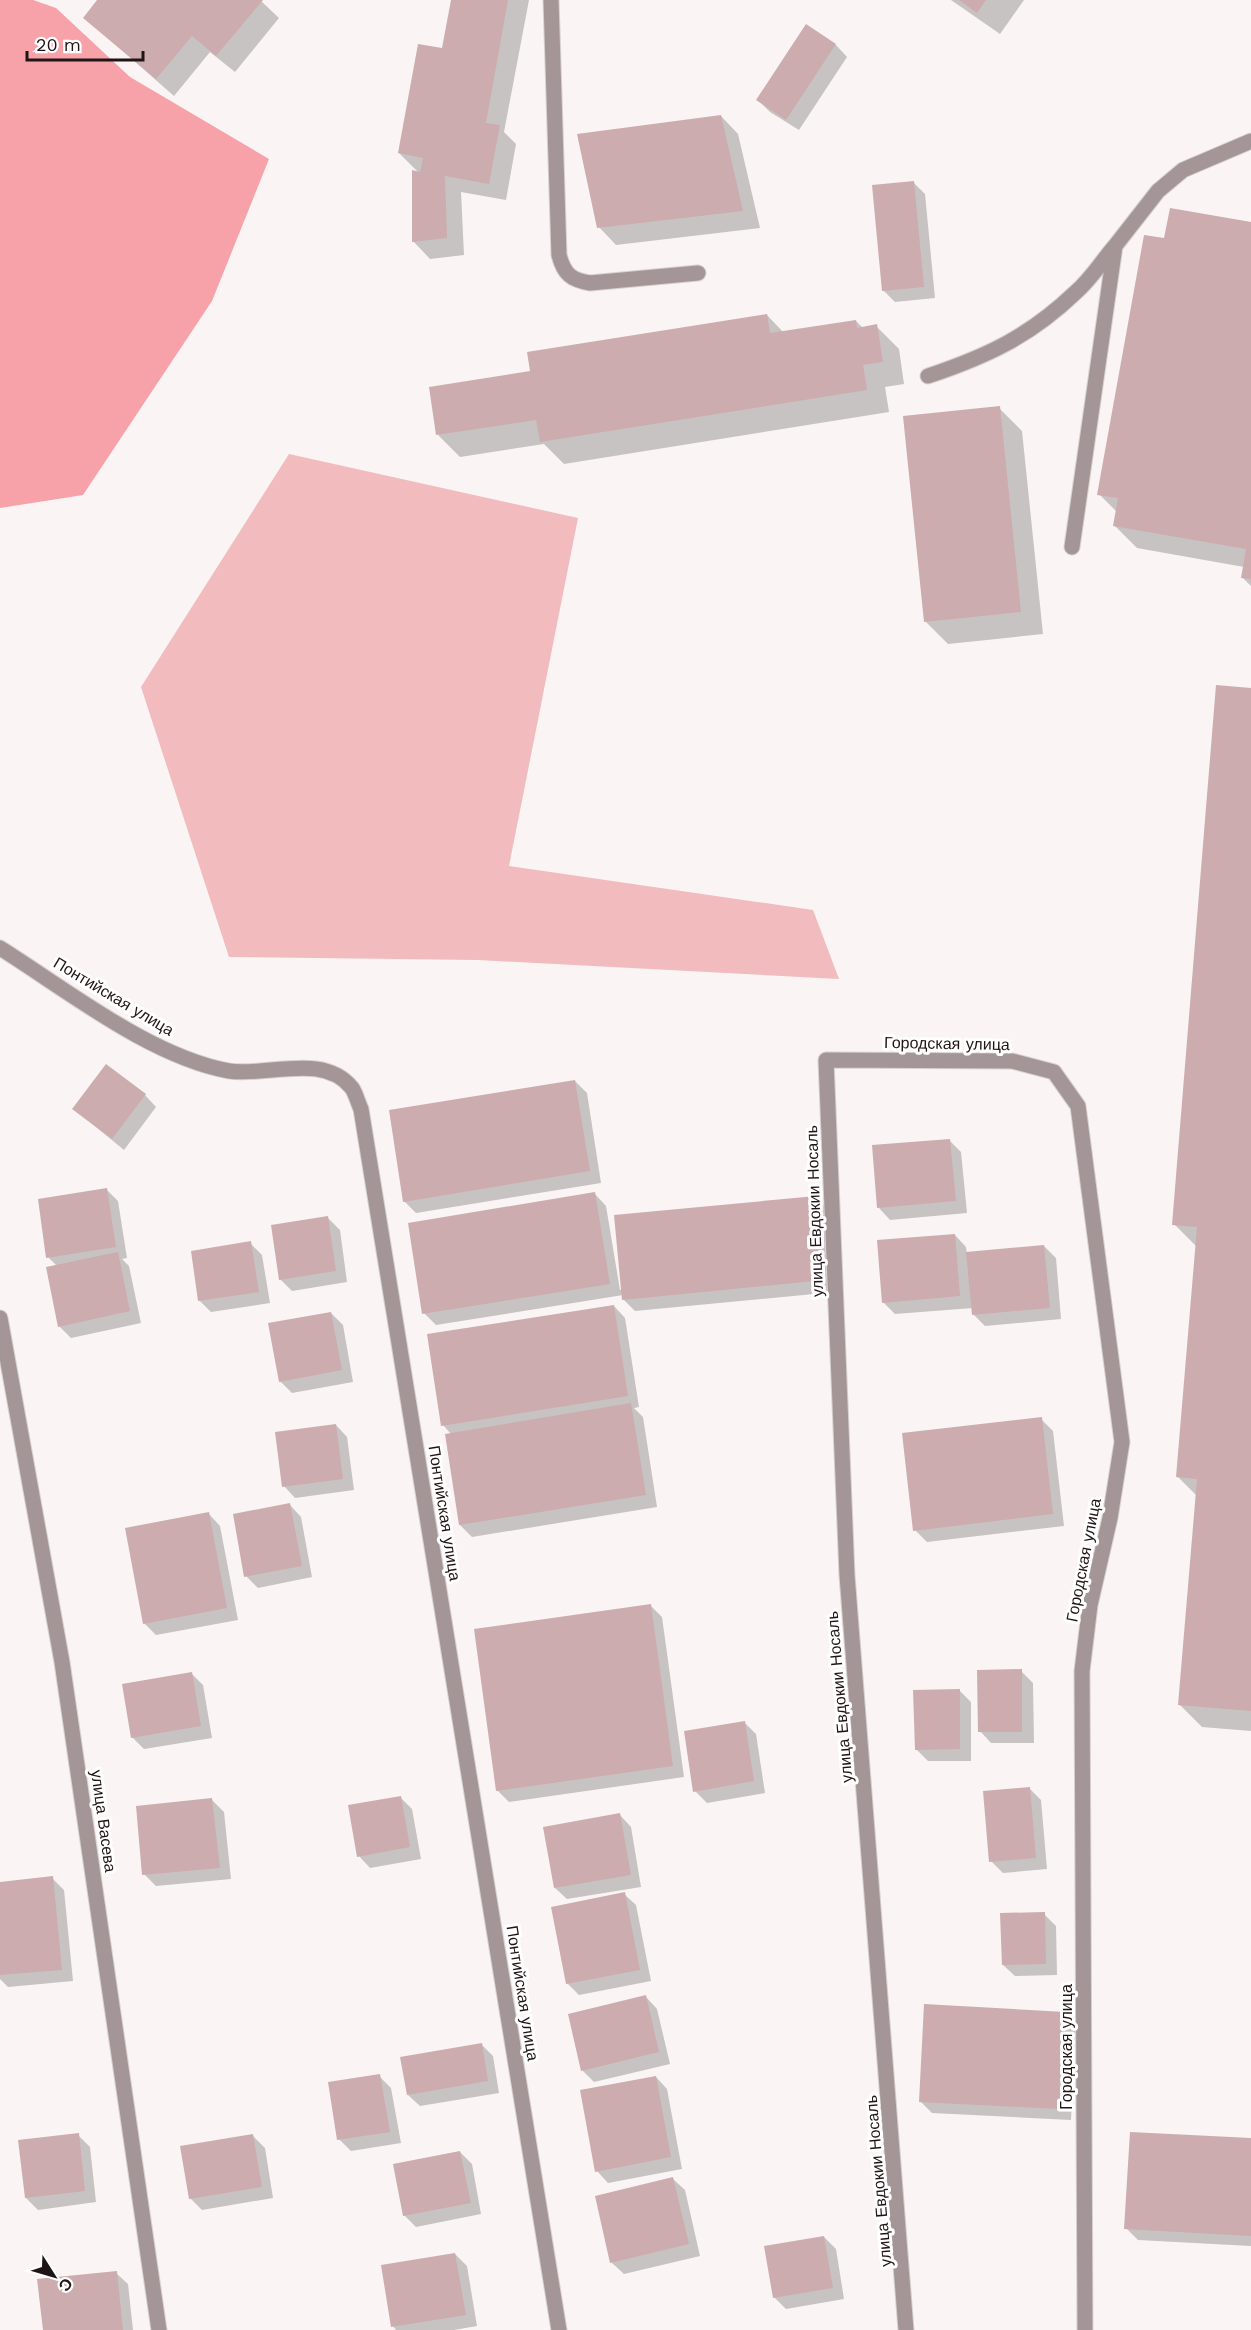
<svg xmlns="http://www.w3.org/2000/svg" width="1251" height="2330" font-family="'Work Sans',sans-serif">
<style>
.green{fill:#f2bbbe}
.water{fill:#f7a2a9}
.shadow{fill:#0003}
.building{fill:#ccacae}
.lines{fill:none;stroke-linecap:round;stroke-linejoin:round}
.lane-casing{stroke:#d7d0d0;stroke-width:17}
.street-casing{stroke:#d7d0d0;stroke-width:17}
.lane{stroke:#a49697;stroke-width:15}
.street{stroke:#a49697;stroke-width:15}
.labels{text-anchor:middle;stroke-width:6;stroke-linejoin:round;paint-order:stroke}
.street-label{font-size:16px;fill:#201516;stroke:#fff}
</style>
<rect width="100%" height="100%" fill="#faf4f4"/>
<path class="green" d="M289,454L578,518L509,866L813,910L839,979L478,960L229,957L141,687Z"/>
<path class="water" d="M0,0H33L56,8L130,77L269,159L212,301L83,495L0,508Z"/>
<path class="shadow" d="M99,0H260L279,18L235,72L210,52L174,96L85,18Z
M453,0H529L504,132L516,144L506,200L461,192L464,255L430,259L413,241L419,173L399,153L444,50Z
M951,0H1024L1000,34Z
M806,26L836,45L847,57L799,130L770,112L758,100Z
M721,116L738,134L760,228L616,245L599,227Z
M914,183L925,194L935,298L895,302L883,290Z
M1251,224V586L1242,577L1244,567L1137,548L1114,525L1117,512L1099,494L1166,240Z
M767,315L784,333L856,321L863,328L876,326L899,349L904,384L885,387L889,412L564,464L544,444L460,457L438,435L532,373Z
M999,408L1022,431L1043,634L948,644L926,622Z
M1251,690V1731L1202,1727L1179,1704L1197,1496L1178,1477L1197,1247L1174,1224Z
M575,1081L587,1093L601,1183L416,1213L404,1201Z
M145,1095L156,1107L124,1150L74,1109Z
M949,1140L961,1152L967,1213L890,1220L879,1208Z
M106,1189L118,1201L127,1258L122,1259L129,1266L141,1323L71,1338L59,1326L57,1266L48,1257Z
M595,1194L606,1206L620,1290L815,1198L827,1209L835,1292L635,1311L623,1299V1295L436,1325L424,1313Z
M328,1218L340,1230L347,1282L292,1291L280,1279Z
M955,1235L966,1247L967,1254L1044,1246L1056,1258L1061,1319L985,1326L973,1314V1308L895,1314L884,1303Z
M250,1243L262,1255L270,1303L211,1312L199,1300Z
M614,1306L625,1318L639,1407L634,1408L643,1417L657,1507L472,1537L460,1525L451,1434L443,1425Z
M331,1313L343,1325L353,1382L292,1393L280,1381Z
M1041,1419L1053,1431L1064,1526L927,1542L915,1530Z
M336,1425L347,1437L354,1490L295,1498L284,1486Z
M290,1505L301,1517L312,1577L258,1588L246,1576Z
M209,1514L220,1526L238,1620L156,1635L144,1623Z
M650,1605L662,1617L684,1777L509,1802L497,1790Z
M1021,1671L1033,1683L1034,1743H991L980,1731Z
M191,1673L203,1685L212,1738L144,1749L132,1737Z
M959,1690L971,1702V1761H928L916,1749Z
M744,1722L756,1734L765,1793L707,1803L695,1791Z
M1029,1788L1041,1800L1047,1869L1003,1873L991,1861Z
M400,1797L412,1809L421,1859L370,1868L359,1856Z
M212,1800L224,1812L231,1879L156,1886L144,1874Z
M620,1815L631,1827L641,1887L567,1899L555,1888Z
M52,1878L64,1890L73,1981L8,1987L0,1979V1883Z
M624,1894L636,1905L651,1981L579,1995L567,1983Z
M1044,1914L1056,1926L1057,1975L1015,1976L1003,1965Z
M646,1997L657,2009L670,2064L594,2082L582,2070Z
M1064,2013L1076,2025L1071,2120L932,2113L920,2101Z
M481,2044L493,2056L499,2093L420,2106L408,2095Z
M379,2076L391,2088L401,2143L351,2151L339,2139Z
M656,2077L667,2089L682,2169L608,2183L597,2171Z
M78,2135L90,2147L96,2202L38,2210L26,2198Z
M253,2136L265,2148L273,2198L202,2210L190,2198Z
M1251,2139V2246L1138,2240L1126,2228Z
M460,2152L472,2164L481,2214L416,2227L404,2215Z
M673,2179L685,2190L700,2256L624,2274L612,2263L596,2197Z
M824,2237L836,2249L844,2299L786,2309L774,2297Z
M455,2254L467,2266L477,2326L454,2330H396L393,2326Z
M116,2273L128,2284L133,2330H44Z"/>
<path class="building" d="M97,0H263L216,56L192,36L156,79L83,18Z
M451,0H508L486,123L500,125L489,184L445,176L447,238L412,242V170L420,172L423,158L398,153L418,44L442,48Z
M959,0H986L977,13Z
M806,24L836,44L786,120L756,100Z
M721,115L743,211L597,228L577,134Z
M914,181L924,287L882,291L872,185Z
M1170,208L1251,222V579L1241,578L1246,549L1113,526L1118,498L1097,495L1144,235L1164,238Z
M767,314L770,333L856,320L857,328L877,324L883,362L863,365L867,390L540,442L536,420L436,435L429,387L530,371L527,352Z
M1000,406L1021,612L924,622L903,416Z
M1216,685L1251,688V1711L1178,1705L1197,1479L1176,1477L1197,1227L1172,1225Z
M106,1064L146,1094L112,1139L72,1109Z
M575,1080L590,1171L403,1202L389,1110Z
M950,1139L956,1201L877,1208L872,1145Z
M107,1188L116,1247L46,1258L38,1199Z
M595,1192L610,1284L422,1314L408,1223Z
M816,1196L824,1280L622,1300L614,1215Z
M328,1216L336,1271L279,1280L271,1225Z
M955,1234L960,1296L882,1303L877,1240Z
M251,1241L259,1292L198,1301L191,1251Z
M1044,1245L1050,1308L972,1315L966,1252Z
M118,1252L130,1311L58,1327L46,1267Z
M614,1305L628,1396L441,1426L427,1334Z
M331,1312L342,1370L279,1382L268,1323Z
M631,1403L646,1495L459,1525L445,1434Z
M1042,1417L1053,1514L913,1531L902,1433Z
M336,1424L343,1479L282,1487L275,1432Z
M290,1503L302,1566L244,1577L233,1514Z
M209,1512L227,1608L143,1624L125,1528Z
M651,1604L673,1766L496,1791L474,1629Z
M1022,1669V1732H978L977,1670Z
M192,1672L201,1726L131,1738L122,1684Z
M960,1689V1749L915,1750L913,1690Z
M745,1721L754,1781L693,1792L684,1731Z
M1030,1787L1036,1858L989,1862L983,1791Z
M401,1796L410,1847L357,1857L348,1805Z
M212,1798L220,1868L142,1875L136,1806Z
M620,1813L631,1875L554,1888L543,1827Z
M53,1876L62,1970L0,1975V1882Z
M625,1892L640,1970L566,1984L551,1907Z
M1045,1912L1046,1964L1002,1965L1000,1913Z
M646,1995L659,2052L581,2071L568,2014Z
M924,2004L1065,2012L1059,2109L919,2102Z
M482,2043L488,2081L407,2095L400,2057Z
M380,2074L390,2132L337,2140L328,2082Z
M656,2076L671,2157L595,2172L580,2090Z
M1130,2132L1251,2138V2236L1124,2229Z
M79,2133L85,2191L25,2198L18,2140Z
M253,2134L262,2187L189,2199L180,2146Z
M460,2151L471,2203L403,2216L393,2164Z
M673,2177L689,2244L610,2263L595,2196Z
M824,2236L833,2288L773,2298L764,2246Z
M455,2253L466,2315L391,2327L381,2265Z
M117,2271L123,2330H43L37,2279Z"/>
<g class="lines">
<defs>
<path id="lane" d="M551,0L559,255C564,274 571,280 590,283L698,273
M928,376C988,356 1030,336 1076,292C1091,279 1102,261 1115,246
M1072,547L1115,246L1158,191L1183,170L1251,141"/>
<path id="street" d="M0,948C67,990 151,1057 229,1071C267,1077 323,1052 352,1088C356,1094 358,1103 361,1109L559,2330
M0,1318L62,1662L159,2330
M906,2330L847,1575L826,1060L1012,1061L1054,1072L1078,1106L1122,1442L1110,1518L1090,1605L1082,1671L1085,2330"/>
</defs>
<use href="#lane" class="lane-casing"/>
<use href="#street" class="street-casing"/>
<use href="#lane" class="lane"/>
<use href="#street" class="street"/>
</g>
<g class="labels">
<g class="street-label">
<text transform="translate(114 996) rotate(31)" y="6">Понтийская улица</text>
<text transform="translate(947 1043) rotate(1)" y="6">Городская улица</text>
<text transform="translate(814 1211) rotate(-92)" y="6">улица Евдокии Носаль</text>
<text transform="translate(445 1513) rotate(81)" y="6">Понтийская улица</text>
<text transform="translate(1083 1560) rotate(-79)" y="6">Городская улица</text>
<text transform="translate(839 1697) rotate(-95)" y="6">улица Евдокии Носаль</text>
<text transform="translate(104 1821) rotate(82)" y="6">улица Васева</text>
<text transform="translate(523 1993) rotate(81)" y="6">Понтийская улица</text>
<text transform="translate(1066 2047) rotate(-90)" y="6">Городская улица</text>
<text transform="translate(878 2181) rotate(-95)" y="6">улица Евдокии Носаль</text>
</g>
</g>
<g transform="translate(54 2276) rotate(127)" stroke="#ffffff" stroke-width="4.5" paint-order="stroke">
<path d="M0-4.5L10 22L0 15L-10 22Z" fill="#201516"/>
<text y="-9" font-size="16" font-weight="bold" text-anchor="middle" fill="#201516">С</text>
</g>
<path d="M27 51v9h116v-9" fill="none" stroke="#201516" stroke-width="3"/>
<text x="36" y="51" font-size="18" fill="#201516" stroke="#ffffff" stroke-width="4.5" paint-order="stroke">20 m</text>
</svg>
